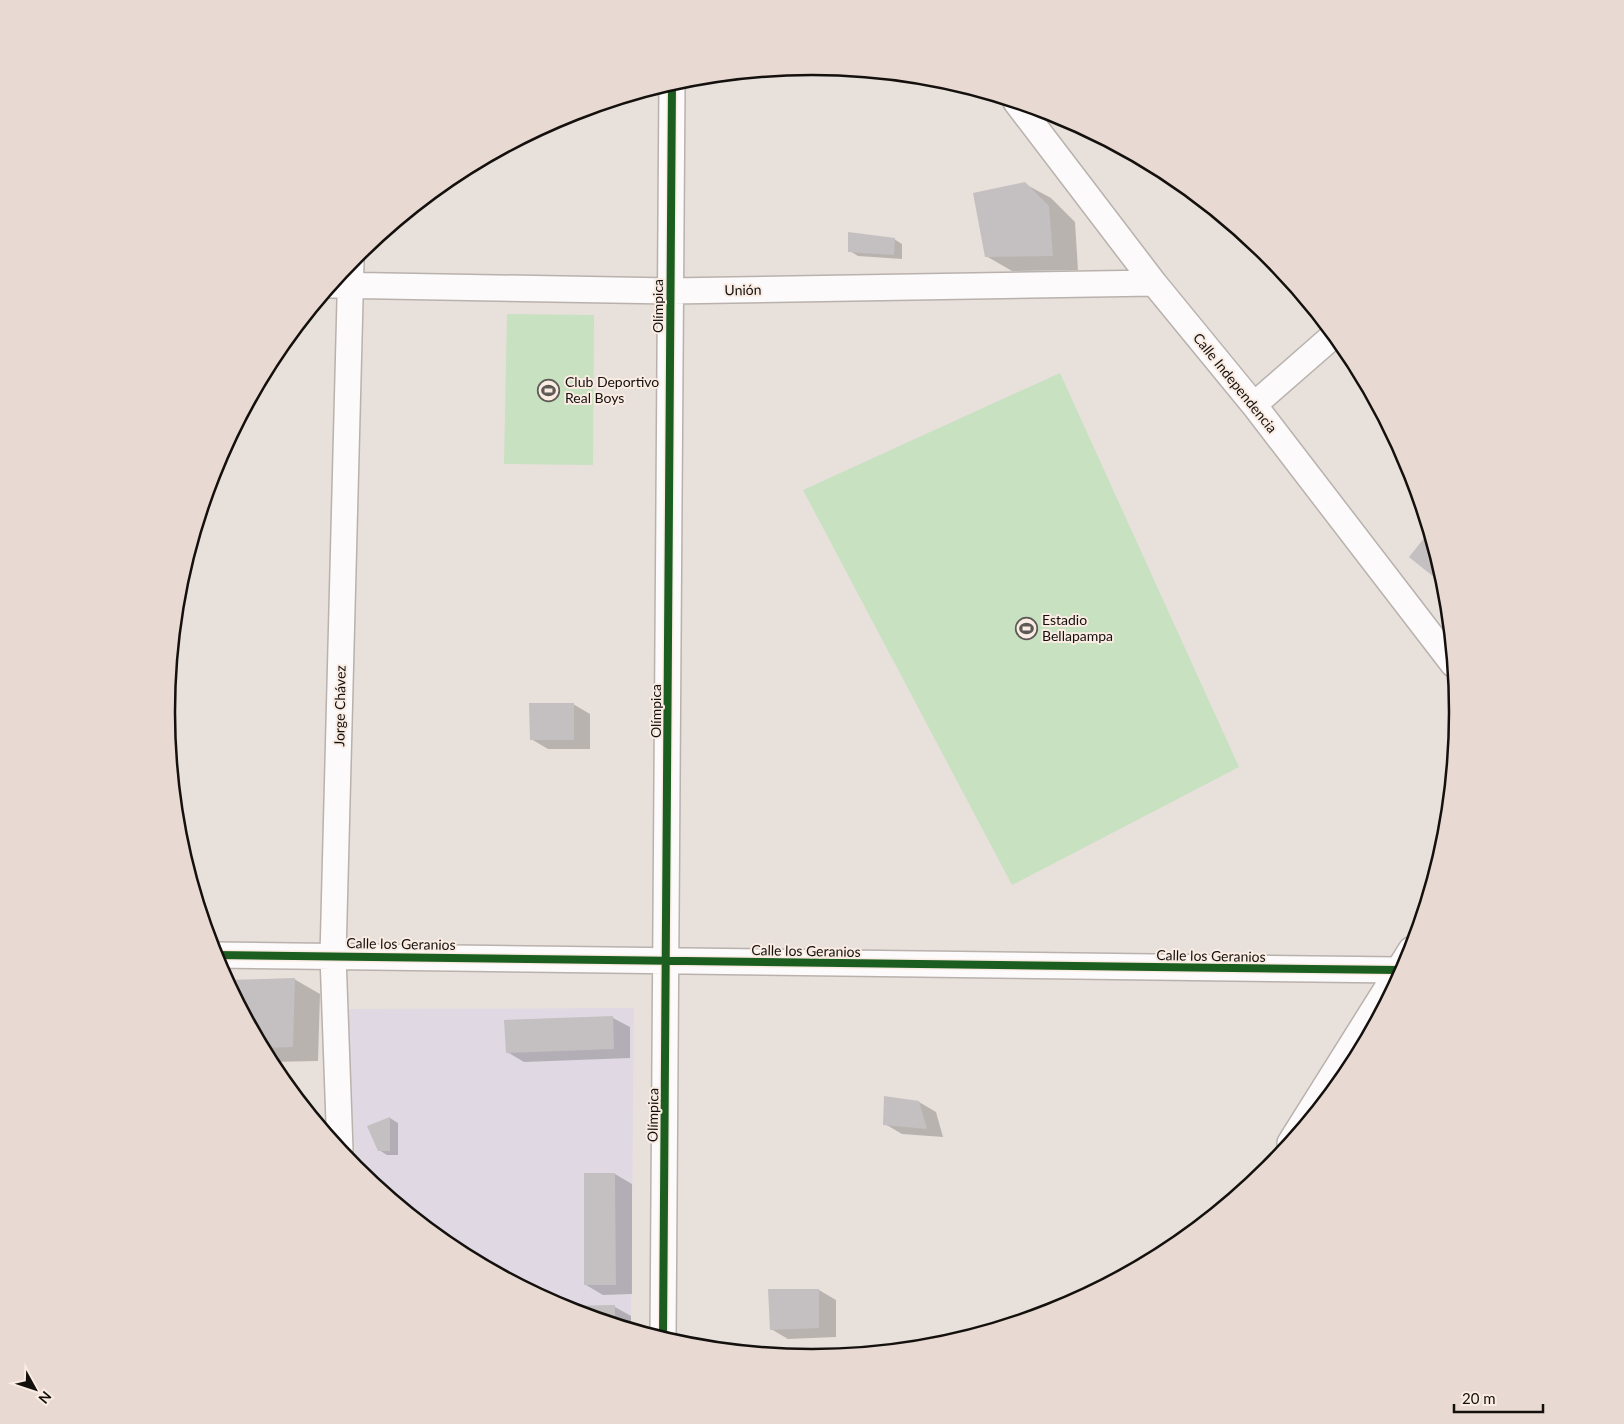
<svg xmlns="http://www.w3.org/2000/svg" width="1624" height="1424" font-family="Lato,sans-serif">
<style>
.education{fill:#e0d9e3}
.green{fill:#c7e1c1}
.shadow{fill:#0003}
.building{fill:#c4bfc0}
.lines{fill:none;stroke-linecap:round;stroke-linejoin:round}
.minor-casing{stroke:#b8b1ad;stroke-width:28}
.minor{stroke:#fcfafa;stroke-width:25}
.cycleway-casing{stroke:#faece3;stroke-width:11}
.cycleway{stroke:#1b5e20;stroke-width:8}
.labels{text-anchor:middle;stroke-width:4;stroke-linejoin:round;paint-order:stroke}
.street-label{font-size:14px;fill:#14100d;stroke:#faece3}
.poi-label{font-size:14px;fill:#14100d;stroke:#faece3;text-anchor:start}
.rim{fill:none;stroke:#14100d;stroke-width:2.5}
</style>
<rect width="100%" height="100%" fill="#e8e0db"/>
<path class="education" d="M634,1008L631,1329L565,1308L453,1249L356,1169L346,1009Z"/>
<path class="green" d="M507,314L594,315L593,465L504,464Z
M1060,373L1239,767L1012,885L803,490Z"/>
<path class="shadow" d="M1025,184L1051,198L1075,222L1078,270L1012,271L986,256Z
M894,239L902,244V259L858,256L850,251Z
M173,644L174,694H168Z
M573,704L590,714V749H548L531,739Z
M294,979L320,994L318,1061L270,1062L227,981Z
M613,1018L630,1027V1058L524,1062L507,1052Z
M919,1102L936,1112L943,1137L902,1134L885,1124Z
M390,1118L398,1123V1155H387L379,1150Z
M615,1174L632,1184V1294L603,1295L586,1285Z
M819,1290L836,1300V1337L788,1339L771,1329Z
M562,1307H615L631,1316V1329Z"/>
<path class="building" d="M1025,182L1049,206L1053,256L985,257L973,193Z
M848,232L895,238L894,255L848,252Z
M1429,532L1445,586L1409,557Z
M529,703H574V740H530Z
M295,978L293,1047L263,1048L226,980Z
M613,1016L614,1049L506,1053L504,1020Z
M884,1096L919,1101L927,1129L883,1125Z
M390,1117V1151H378L367,1126Z
M584,1173H615L616,1285H584Z
M768,1289H819V1328L770,1330Z
M615,1305V1324L560,1306Z"/>
<g class="lines">
<defs>
<path id="minor" d="M1016,102L1154,283L1254,405L1453,664
M331,285L671,291L1154,283
M1254,405L1334,335
M214,955L1398,970
M1290,1143L1411,950
M340,1150L333,956L351,261
M663,1338L672,83"/>
</defs>
<use href="#minor" class="minor-casing"/>
<use href="#minor" class="minor"/>
<defs>
<path id="cycleway" d="M214,955L1398,970
M663,1338L672,83"/>
</defs>
<use href="#cycleway" class="cycleway-casing"/>
<use href="#cycleway" class="cycleway"/>
</g>
<defs>
<symbol id="stadium-ring" viewBox="-11 -11 22 22"><circle r="9.5" fill="#faece3" stroke="#5e5955" stroke-width="1.5"/><path d="M0-5a6.5 5 0 1 0 0 10a6.5 5 0 1 0 0-10ZM-3.5-1.8h7v3.6h-7Z" fill="#5e5955"/></symbol>
</defs>
<g fill-rule="evenodd">
<use href="#stadium-ring" x="536" y="378" width="25" height="25"/>
<use href="#stadium-ring" x="1014" y="616" width="25" height="25"/>
</g>
<g class="labels">
<g class="street-label">
<text transform="translate(743 290) rotate(-1)" y="5">Unión</text>
<text transform="translate(658 306) rotate(-90)" y="5">Olímpica</text>
<text transform="translate(1235 383) rotate(51)" y="5">Calle Independencia</text>
<text transform="translate(340 706) rotate(-89)" y="5">Jorge Chávez</text>
<text transform="translate(656 711) rotate(-90)" y="5">Olímpica</text>
<text transform="translate(401 944) rotate(1)" y="5">Calle los Geranios</text>
<text transform="translate(806 951) rotate(1)" y="5">Calle los Geranios</text>
<text transform="translate(1211 956) rotate(1)" y="5">Calle los Geranios</text>
<text transform="translate(653 1115) rotate(-89)" y="5">Olímpica</text>
</g>
<g class="poi-label">
<text x="565" y="387">Club Deportivo<tspan x="565" dy="16">Real Boys</tspan></text>
<text x="1042" y="625">Estadio<tspan x="1042" dy="16">Bellapampa</tspan></text>
</g>
</g>
<path d="M0 0H1624V1424H0ZM175 712a637 637 0 1 1 1274 0a637 637 0 1 1-1274 0Z" fill="#e8dad2" fill-rule="evenodd"/>
<path class="rim" d="M175 712a637 637 0 1 1 1274 0a637 637 0 1 1-1274 0Z"/>
<g transform="translate(35 1389) rotate(130)" stroke="#faece3" stroke-width="4" paint-order="stroke">
<path d="M0-4L9 19L0 12L-9 19Z" fill="#14100d"/>
<text y="-8" font-size="14" font-weight="bold" text-anchor="middle" fill="#14100d">N</text>
</g>
<path d="M1454 1404v8h89v-8" fill="none" stroke="#14100d" stroke-width="2.5"/>
<text x="1462" y="1404" font-size="15" fill="#14100d" stroke="#faece3" stroke-width="4" paint-order="stroke">20 m</text>
</svg>
